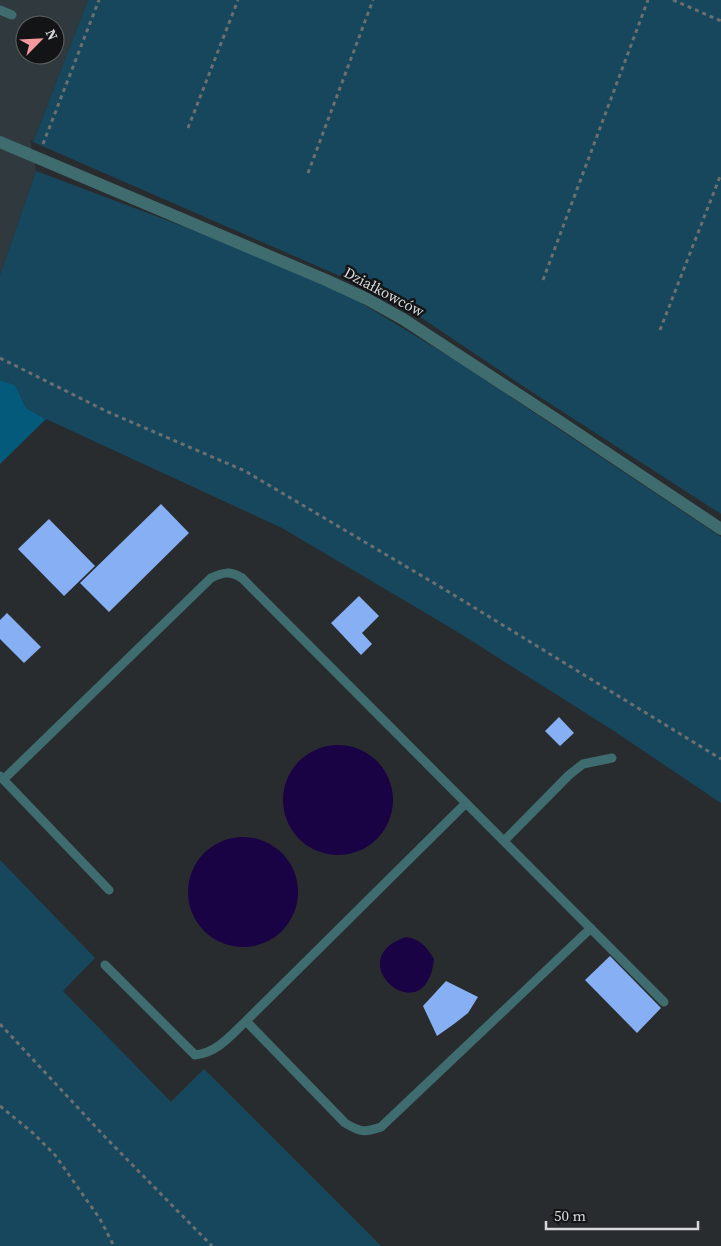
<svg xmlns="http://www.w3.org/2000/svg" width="721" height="1246" font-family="'Source Serif 4',serif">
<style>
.built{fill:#30393d;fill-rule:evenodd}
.green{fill:#17475d}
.forest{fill:#045a7a}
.water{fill:#1a0344}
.building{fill:#86aff4}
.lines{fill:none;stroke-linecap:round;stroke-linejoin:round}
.path{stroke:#6c6f70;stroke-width:3;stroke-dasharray:4 4;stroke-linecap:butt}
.service{stroke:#3f6c6f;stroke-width:9}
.minor{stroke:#3f6c6f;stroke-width:12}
.labels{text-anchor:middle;stroke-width:5;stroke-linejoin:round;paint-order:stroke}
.street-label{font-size:15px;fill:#d6d8d9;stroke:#131415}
</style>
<rect width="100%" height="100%" fill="#292c2e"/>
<path class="built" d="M0,0H88L33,142L30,139L36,171L0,275ZM25,25H55V55H25Z"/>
<path class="green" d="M88,0H721V514L529,390L395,300L33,142Z
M36,171L318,277L452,358L721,537V803L611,729L456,631L282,528L46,419L26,408L15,385L0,380V275Z
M0,860L95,958L63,991L171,1102L204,1069L381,1246H0Z"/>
<path class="forest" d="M0,380L15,385L26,408L46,419L0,464Z"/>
<path class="water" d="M283 800a55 55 0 1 1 110 0a55 55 0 1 1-110 0Z
M188 892a55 55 0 1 1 110 0a55 55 0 1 1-110 0Z
M406,937C420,939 427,947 434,959C426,1036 337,960 406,937Z"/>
<path class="building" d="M161,504L189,533L109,612L80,583Z
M49,519L95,566L64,596L18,549Z
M359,596L379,616L362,633L372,644L361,655L331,623Z
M7,613L41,647L24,663L0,639V620Z
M559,717L574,733L560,746L545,731Z
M610,956L661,1008L637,1033L585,980Z
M446,981L478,997L468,1013L454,1024L437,1036L423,1006Z"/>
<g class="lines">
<path class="path" d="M673,0L721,21
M188,128L238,0
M43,144L99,0
M308,173L373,0
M543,280L648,0
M660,330L721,174
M0,358L108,412L245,471L444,589L721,759
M0,1024L107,1139L212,1246
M0,1106L33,1133L55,1155L100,1219L114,1246"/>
<path class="service" d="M0,10L12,15
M0,776L109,890
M4,779L211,578C223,572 230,571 242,578L664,1002
M504,841L569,775L583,764L612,758
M105,965L195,1055C217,1053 231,1035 246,1021L466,803
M246,1021L345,1123C360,1132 364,1133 381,1127L591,928"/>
<path class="minor" d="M0,142L326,280L367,299L403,319L559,421L721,529"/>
</g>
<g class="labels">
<g class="street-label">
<text transform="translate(384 292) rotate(28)" y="5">Działkowców</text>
</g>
</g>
<g transform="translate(40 40) rotate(66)"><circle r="24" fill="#131415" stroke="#616263"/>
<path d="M0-4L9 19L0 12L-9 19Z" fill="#f49a9f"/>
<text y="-8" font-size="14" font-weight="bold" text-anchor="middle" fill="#d6d8d9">N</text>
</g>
<path d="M546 1221v8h152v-8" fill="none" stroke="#d6d8d9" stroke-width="2.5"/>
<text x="554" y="1221" font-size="15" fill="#d6d8d9" stroke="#131415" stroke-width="4" paint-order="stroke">50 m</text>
</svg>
